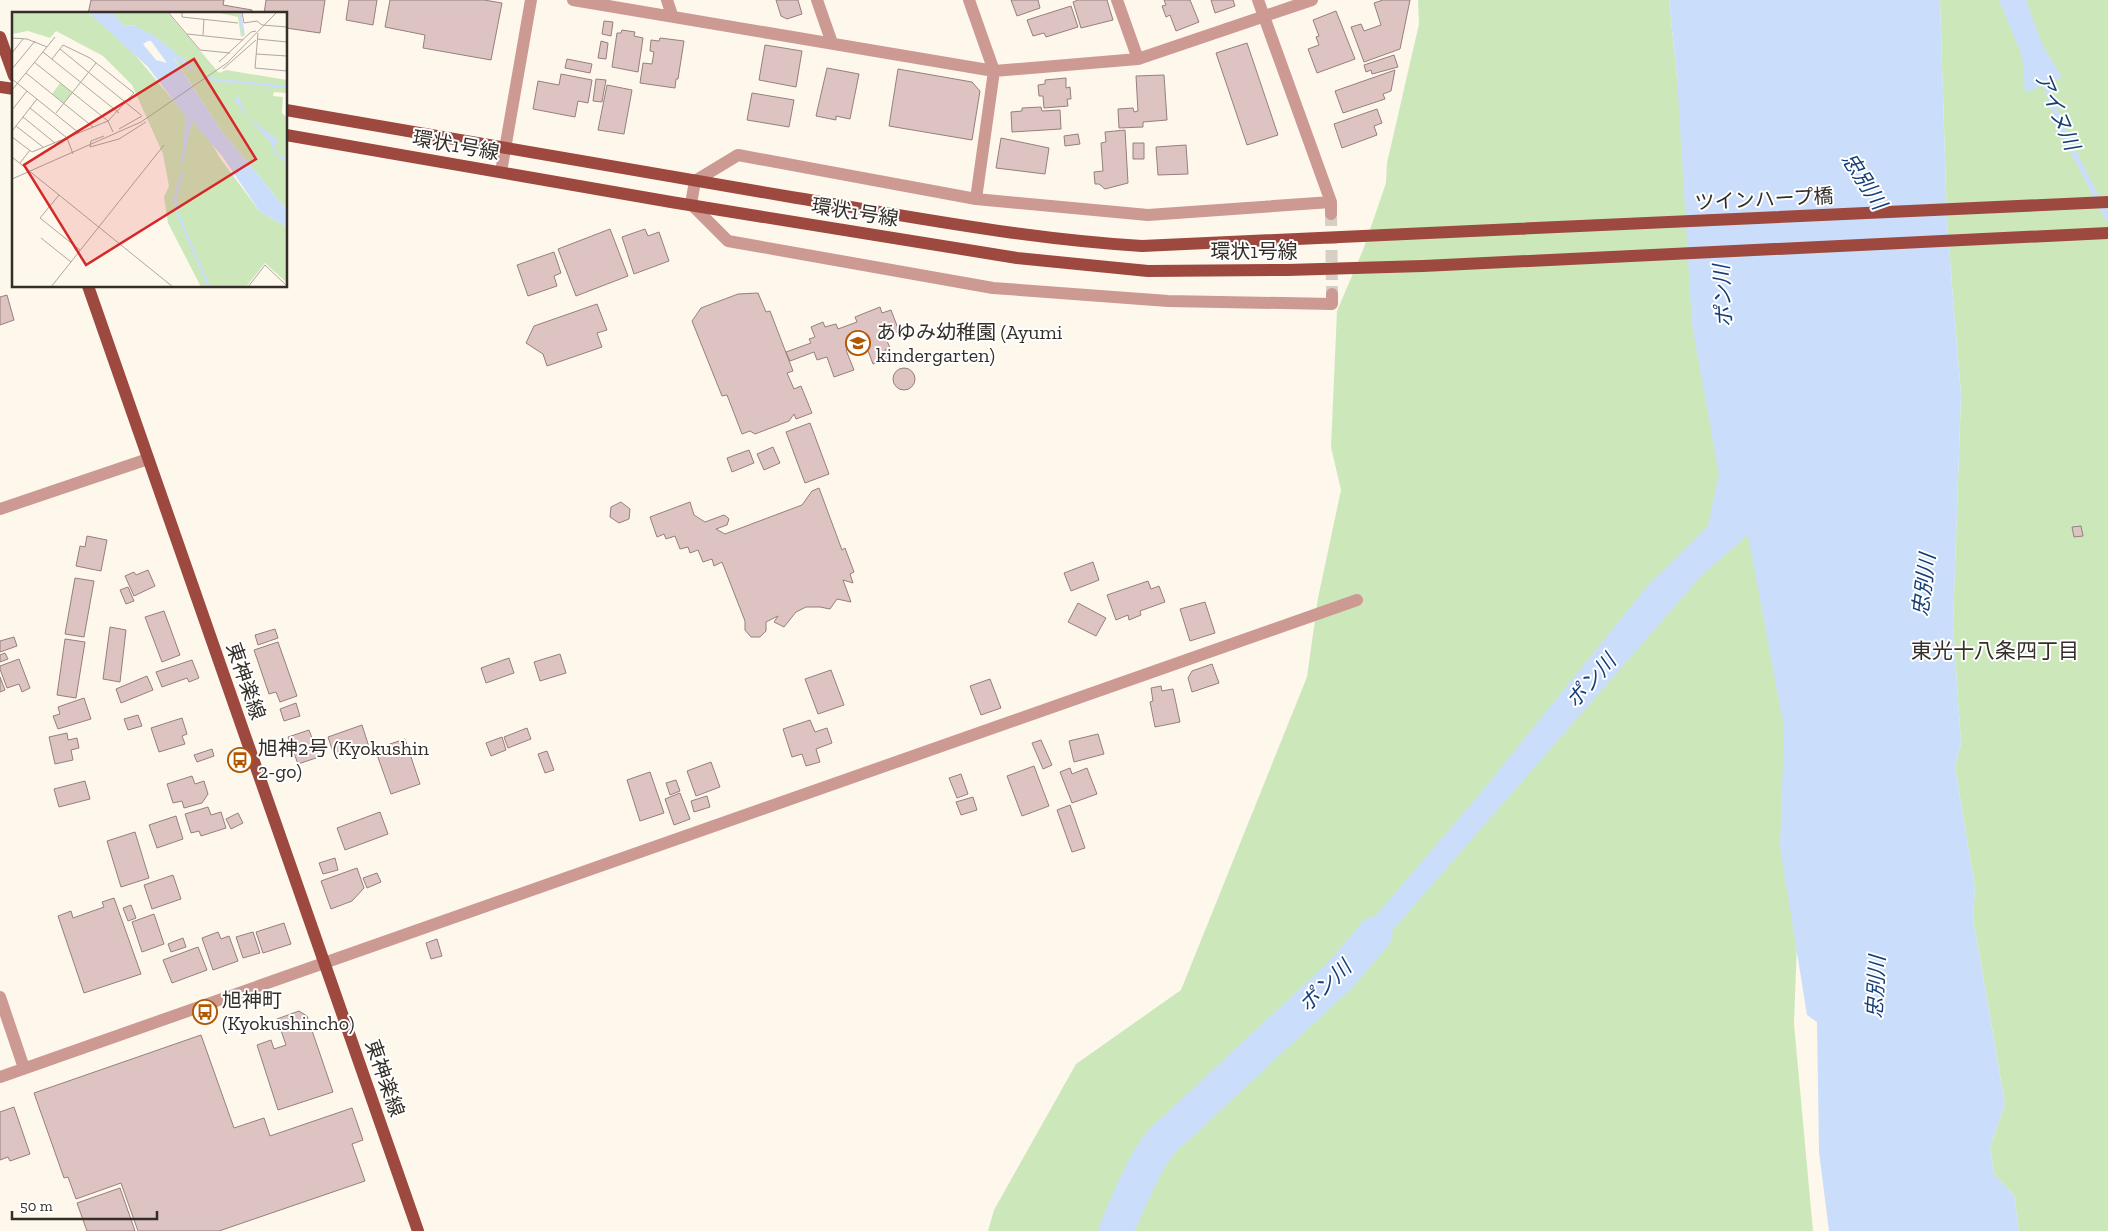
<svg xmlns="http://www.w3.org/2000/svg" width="2108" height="1231" font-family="'Zilla Slab','Noto Sans JP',serif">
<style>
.green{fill:#cce8ba}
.water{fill:#cadefb}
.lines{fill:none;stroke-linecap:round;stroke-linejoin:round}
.stream{stroke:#cadefb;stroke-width:5.5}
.river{stroke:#cadefb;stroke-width:35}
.building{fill:#ddc4c3;stroke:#967f7e}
.minor-tunnel{stroke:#d5cfc4;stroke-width:12;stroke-dasharray:12 6;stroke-linecap:butt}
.minor{stroke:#cc9a93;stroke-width:12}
.major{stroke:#9d4940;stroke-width:12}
.labels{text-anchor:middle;stroke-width:4;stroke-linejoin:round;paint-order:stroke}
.street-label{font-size:20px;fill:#332e27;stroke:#fff}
.poi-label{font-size:20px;fill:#332e27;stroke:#fff;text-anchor:start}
.water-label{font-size:21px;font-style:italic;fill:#154077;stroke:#fff}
.neighbourhood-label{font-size:21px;fill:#332e27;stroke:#fff}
.inset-river{fill:none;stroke:#cadefb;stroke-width:2.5}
.inset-road{fill:none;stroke:#ada79d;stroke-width:1}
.view{fill:#d62828;fill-opacity:0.15;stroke:#d62828;stroke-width:2.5}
.inset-edge{fill:none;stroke:#332e27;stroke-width:2.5}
</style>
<rect width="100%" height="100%" fill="#fef7eb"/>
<path class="green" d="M1418,0H1669L1677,77L1807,668L1794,1024L1813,1231H988L994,1210L1076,1064L1181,990L1307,677L1318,598L1341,490L1331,447L1337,311L1363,250L1386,183L1387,163L1419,24Z
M1940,0H2108V1231H2019L2014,1195L1994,1174L1990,1147L2005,1104L1973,918L1975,888L1955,767L1961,743L1953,625L1961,395L1947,223Z"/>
<path class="water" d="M1669,0H1940L1947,223L1961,395L1953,625L1961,743L1955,767L1975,888L1973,918L2005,1104L1990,1147L1994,1174L2014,1195L2019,1231H1829L1819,1152L1817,1022L1807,1015L1780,847L1784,728L1748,535L1702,575L1351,978L1337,961L1478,796L1649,584L1708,526L1719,474L1692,325L1677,77Z
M1999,0H2026L2043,46L2062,77L2025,93L2022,56Z"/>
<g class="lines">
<path class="stream" d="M2043,78L2064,134L2108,219"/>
<path class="river" d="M1116,1231C1127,1205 1150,1145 1173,1131L1341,974L1375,934"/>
</g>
<path class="building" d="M91,0H224L223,5L252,10V14H88Z
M266,0H325L320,33L286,28V14H264Z
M349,0H377L373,25L346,20Z
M390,0H484L502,3L491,60L423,48L425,35L385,27Z
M776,0H798L802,14L787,19L781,16Z
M1011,0H1038L1040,8L1017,16Z
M1078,0H1107L1113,20L1081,28L1073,2Z
M1164,0H1190L1199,22L1176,31L1170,15L1166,17L1162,6L1166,5Z
M1211,0H1233L1235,6L1215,13Z
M1383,0H1410L1400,49L1364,62L1351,27L1361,24L1364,31L1381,25L1374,3Z
M1071,6L1078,27L1046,37L1044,33L1033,36L1027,20Z
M1336,11L1355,59L1317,73L1308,49L1319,45L1316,37L1319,36L1313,20Z
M604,21L613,22L611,36L602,34Z
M622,30L635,32L634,36L643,38L638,72L612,67L617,33H621Z
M660,38L684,41L678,79H676L675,88L640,83L643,63L652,64L654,52L650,51L651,40L659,41Z
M601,41L608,43L606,59L598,58Z
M1247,43L1278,135L1247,145L1216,53Z
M765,45L802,51L796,87L759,80Z
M1394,55L1398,67L1372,74L1371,70L1366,72L1364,65Z
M567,59L592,64L590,73L565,68Z
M827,68L859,74L850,119L836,116V120L816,116Z
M898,69L972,82L980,91L972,140L889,126Z
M1395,70L1391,91L1383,94L1385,99L1343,113L1335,91Z
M561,74L592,80L588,103L578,101L575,117L533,109L538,81L559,85Z
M1164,75L1167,120L1143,122V127L1119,128L1118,109L1133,108L1134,112L1138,111L1136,76Z
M1066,78V88L1070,87L1071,99H1067L1068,106L1044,108L1043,96H1039L1038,85L1045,84V80Z
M596,79L606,80L602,102L593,101Z
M607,85L632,90L624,134L598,130Z
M752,93L794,100L789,127L747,120Z
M1041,107L1042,111L1060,110L1061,129L1012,132L1011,112L1022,111V108Z
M1377,109L1382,123L1374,126L1377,135L1342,148L1334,124Z
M1125,130L1128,183L1105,189L1099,184H1095L1094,172L1103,171L1101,143L1106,142L1105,132Z
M1078,134L1080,144L1065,146L1064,136Z
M1001,138L1049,148L1045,174L996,168Z
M1133,143H1144V159H1133Z
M1186,145L1188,174L1158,175L1156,147Z
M610,229L628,276L576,296L558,249Z
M645,229L648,236L659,232L669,261L634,274L622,237Z
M554,252L561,273L554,276L557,286L528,296L517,265Z
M758,293L766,312L770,311L793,371L787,373L794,389L801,386L812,413L796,419L794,414L789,421L755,434L750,431L742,434L727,395L722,396L692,321L701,308L738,294Z
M7,295L14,320L0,325V297Z
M597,304L607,330L597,333L602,347L547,366L543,354L526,343L534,326Z
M880,307L882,313L891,310L899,331L885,336L890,348L885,350L888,358L873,364L865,343L846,350L854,370L834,377L827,357L817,360L814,352L790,361L786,352L811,343L809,339L815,337L811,327L823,322L825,327L836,324L838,329L857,322L855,317Z
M893 379a11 11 0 1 1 22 0a11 11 0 1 1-22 0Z
M810,423L829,474L805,483L786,432Z
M773,447L780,463L764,470L757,454Z
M749,450L754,463L732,472L727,458Z
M819,488L842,550L845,548L854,572L850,574L853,583L843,580L851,602L837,599L830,609L820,607H806L796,612L784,627L774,622L778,616L766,622V631L760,637H751L745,630V621L722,562L714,566L712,559L703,562L698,550L690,553L688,547L680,549L675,536L666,539L664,534L657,537L650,517L690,502L694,515L705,522L724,515L727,517L729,519L727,525L716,529L725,534L802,505L812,491Z
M621,502L630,509L629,519L619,523L610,517L611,507Z
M2081,526L2083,536L2074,537L2072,527Z
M87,536L107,540L101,571L76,566L80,546L85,547Z
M1093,562L1099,580L1071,591L1064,573Z
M148,570L155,586L134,596L125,576L134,572L136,575Z
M75,578L94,581L84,637L65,634Z
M1148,581L1151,589L1159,586L1165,602L1140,611L1141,615L1129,620L1128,615L1116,620L1107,595Z
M128,587L134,601L126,604L120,590Z
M1205,602L1215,633L1190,641L1180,609Z
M1078,603L1106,618L1096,636L1068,622Z
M164,611L180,655L162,662L145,617Z
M110,627L126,630L120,682L103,679Z
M275,629L278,638L258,645L255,635Z
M14,637L17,646L0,652V641Z
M65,639L85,642L76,698L57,695Z
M278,642L297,696L280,702L276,692L269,694L254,650Z
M5,653L8,659L0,662V655Z
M560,654L566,673L540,681L534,662Z
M509,658L514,673L486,683L481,668Z
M19,659L30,688L22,692L19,684L7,688L0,669V666Z
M192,660L199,678L189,682L187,678L162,687L156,672Z
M1212,664L1219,683L1192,692L1188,678L1192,671Z
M831,670L844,705L818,714L805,679Z
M147,676L153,690L121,703L116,689Z
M0,677L5,690L0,692Z
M990,679L1001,708L981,715L970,686Z
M1161,686L1162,691L1173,689L1180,722L1155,727L1150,702L1153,701L1151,688Z
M84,698L91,719L58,729L53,716L60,714L58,707Z
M296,703L300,716L284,721L280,709Z
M138,715L142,726L128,730L124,719Z
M182,718L187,734L182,736L185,744L159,752L151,728Z
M810,720L815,732L827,728L832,743L816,749L820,762L806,766L802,754L792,757L783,729Z
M362,725L369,747L335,758L328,737Z
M527,728L531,739L508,748L504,737Z
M309,730L319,757L298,764L288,737Z
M67,733L68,740L77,738L79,748L71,750L73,760L55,764L49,737Z
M1098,734L1104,754L1074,762L1069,741Z
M502,737L506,750L491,756L486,743Z
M405,739L420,784L391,794L375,749Z
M1041,740L1052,765L1043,769L1032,743Z
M212,749L214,756L197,762L194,755Z
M547,751L554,770L545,773L538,754Z
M711,762L720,787L696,796L687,771Z
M1034,766L1049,806L1022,816L1007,776Z
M1070,768L1072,774L1087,768L1097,794L1072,803L1060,772Z
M650,772L664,813L640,821L627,780Z
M961,774L968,794L957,798L949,778Z
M192,776L195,784L204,781L208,794L202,803L184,808L182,801L173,803L167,784Z
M676,780L680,791L670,795L666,783Z
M85,781L90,799L59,807L54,789Z
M680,793L690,819L674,825L665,799Z
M707,796L710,807L694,812L691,801Z
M973,797L977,810L961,815L956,802Z
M1070,805L1085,848L1072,852L1057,810Z
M208,807L211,815L221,812L226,828L201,836L199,831L191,833L185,814Z
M380,812L388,834L345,850L337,828Z
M238,813L243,823L231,829L226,819Z
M176,816L183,839L157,848L149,825Z
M135,832L149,878L121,887L107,841Z
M335,858L338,870L323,874L319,863Z
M357,868L364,888L352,901L331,909L321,881Z
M377,873L381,882L367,888L363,878Z
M173,875L181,899L152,909L144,885Z
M114,898L141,974L84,993L58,916L71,911L73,918L104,907L102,902Z
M131,905L136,918L128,921L123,908Z
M154,914L164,944L142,952L132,922Z
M284,923L291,944L263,953L256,932Z
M218,932L221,939L229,936L238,961L213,970L202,938Z
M253,932L260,953L243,958L236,937Z
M183,938L186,947L171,952L168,944Z
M437,939L442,956L431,959L426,943Z
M198,947L207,970L172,983L163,960Z
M299,1011L307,1016L333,1092L278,1110L257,1045L271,1040L274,1049L286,1045L277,1019Z
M201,1035L234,1128L264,1118L270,1136L352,1108L363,1140L352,1144L365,1181L219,1231H138L121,1183L76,1199L68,1177L64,1178L34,1093Z
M14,1107L30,1154L10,1161L8,1157L0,1160V1112Z
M120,1188L135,1231H87L77,1203Z"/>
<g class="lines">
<path class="minor-tunnel" d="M1331,214L1332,294"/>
<path class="minor" d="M573,0L994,71L1138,59L1312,0
M667,0L672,15
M817,0L832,43
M969,0L994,71L976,199
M1117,0L1138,59
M1258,0L1331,202
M501,172L531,0
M1331,214V202L1148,215L976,199L738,155L695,181L691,204L728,241L993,288L1168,301L1332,304V294
M0,509L148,459
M0,997L24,1068
M0,1077L1357,600"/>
<path class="major" d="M0,37L14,76
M0,87L14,89
M286,110C457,140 627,170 797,198C912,217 1026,239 1142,246L2108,202
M286,135L671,202L1017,258L1148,271L1287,270L1423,266L2108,233
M88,286L418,1231"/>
</g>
<defs>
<symbol id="school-ring" viewBox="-11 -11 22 22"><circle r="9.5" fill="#fff" stroke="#b35600" stroke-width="1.5"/><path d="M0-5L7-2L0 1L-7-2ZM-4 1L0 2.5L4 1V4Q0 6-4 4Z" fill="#b35600"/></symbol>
<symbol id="bus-ring" viewBox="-11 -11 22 22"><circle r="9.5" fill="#fff" stroke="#b35600" stroke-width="1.5"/><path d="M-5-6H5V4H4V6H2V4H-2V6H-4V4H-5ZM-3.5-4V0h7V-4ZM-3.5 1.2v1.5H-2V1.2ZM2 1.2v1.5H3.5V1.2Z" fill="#b35600"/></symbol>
</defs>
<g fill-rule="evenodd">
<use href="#school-ring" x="844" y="329" width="28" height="28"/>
<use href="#bus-ring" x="226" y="746" width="28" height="28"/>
<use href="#bus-ring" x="191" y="998" width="28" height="28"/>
</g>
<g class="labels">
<g class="street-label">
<text transform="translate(456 145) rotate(10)" y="7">環状1号線</text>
<text transform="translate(1764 199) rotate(-3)" y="7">ツインハープ橋</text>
<text transform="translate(855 212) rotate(9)" y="7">環状1号線</text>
<text x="1254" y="258">環状1号線</text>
<text transform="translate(246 681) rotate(71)" y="7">東神楽線</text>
<text transform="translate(385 1078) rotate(71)" y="7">東神楽線</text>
</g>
<g class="poi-label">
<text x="876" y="339">あゆみ幼稚園 (Ayumi<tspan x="876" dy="23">kindergarten)</tspan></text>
<text x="258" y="755">旭神2号 (Kyokushin<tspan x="258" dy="23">2-go)</tspan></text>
<text x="222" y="1007">旭神町<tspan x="222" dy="23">(Kyokushincho)</tspan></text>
</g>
<g class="water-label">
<text transform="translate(2057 111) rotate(67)" y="7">アイヌ川</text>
<text transform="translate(1864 181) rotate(57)" y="7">忠別川</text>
<text transform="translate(1723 296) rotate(-93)" y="7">ポン川</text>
<text transform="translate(1924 585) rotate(-83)" y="7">忠別川</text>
<text transform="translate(1591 681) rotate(-49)" y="7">ポン川</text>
<text transform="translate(1325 986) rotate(-44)" y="7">ポン川</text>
<text transform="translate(1876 987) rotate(-87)" y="7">忠別川</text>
</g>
<g class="neighbourhood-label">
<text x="1995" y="658">東光十八条四丁目</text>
</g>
</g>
<g transform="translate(12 12)">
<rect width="275" height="275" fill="#fef7eb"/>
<path d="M0,0H76L119,38L160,87L191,116L208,146L248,200L275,215V271L253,251L234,275H189L156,211L152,185L157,174L151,142L120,73L91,44L44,19L38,26L16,19L0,22ZM100,0H155L207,61L214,58L275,68V81L262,80L261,84L271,85L270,101L275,106V198L208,117L160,43L123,14L111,13ZM203,0H229L233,23L229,25L226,5ZM48,71L60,81L52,91L40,82Z" fill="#cce8ba"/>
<path d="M76,0H100L111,13L123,14L143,24L182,56L180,59L161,45L208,117L275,198V215L248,200L210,144L180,109L168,164L174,105L136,55ZM136,29H139L155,51L144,48L131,32ZM225,83L237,107L266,128L262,138L274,147L275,151L261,140L260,132L236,106L223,89Z" fill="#cadefb" fill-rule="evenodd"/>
<path class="inset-river" d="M228,0L231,24M196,67L275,75M170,161L163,186L165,200L197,275"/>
<path class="inset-road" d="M156,0L188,38L218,41M170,0V5L226,11M230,0L232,11L245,9M245,9L250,13L275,15M246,21L243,56L275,59M175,22L231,28M191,23L192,7M0,26L15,27L35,35M245,27L275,30M48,37L129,103M31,40L107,101M0,41L11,27M244,42L275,44M22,50L96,109L101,120M207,50L239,20L244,19M0,57L23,29M211,57L244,28M14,61L81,115M0,67L67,121M0,78L43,25M18,96L55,126L61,142M0,98L15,79M44,101L84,51M11,105L43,131M4,114L31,135M107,117L130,104M0,119L25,87M92,124L79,129L78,135L107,127L134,110M0,125L20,140L96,109L122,81L78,46L51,33L40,47M0,145L161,275M8,151L18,138M0,167L129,110L215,51L265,0M47,183L28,206L68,238M29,226L59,250M39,275L152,133M236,275L253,253L275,274"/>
<path class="view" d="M182,47L244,147L74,253L12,153Z"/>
<rect width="275" height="275" class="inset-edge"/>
</g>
<path d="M12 1211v8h145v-8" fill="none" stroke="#332e27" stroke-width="2.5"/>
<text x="20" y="1211" font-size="15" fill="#332e27" stroke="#ffffff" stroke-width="4" paint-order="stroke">50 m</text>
</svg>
